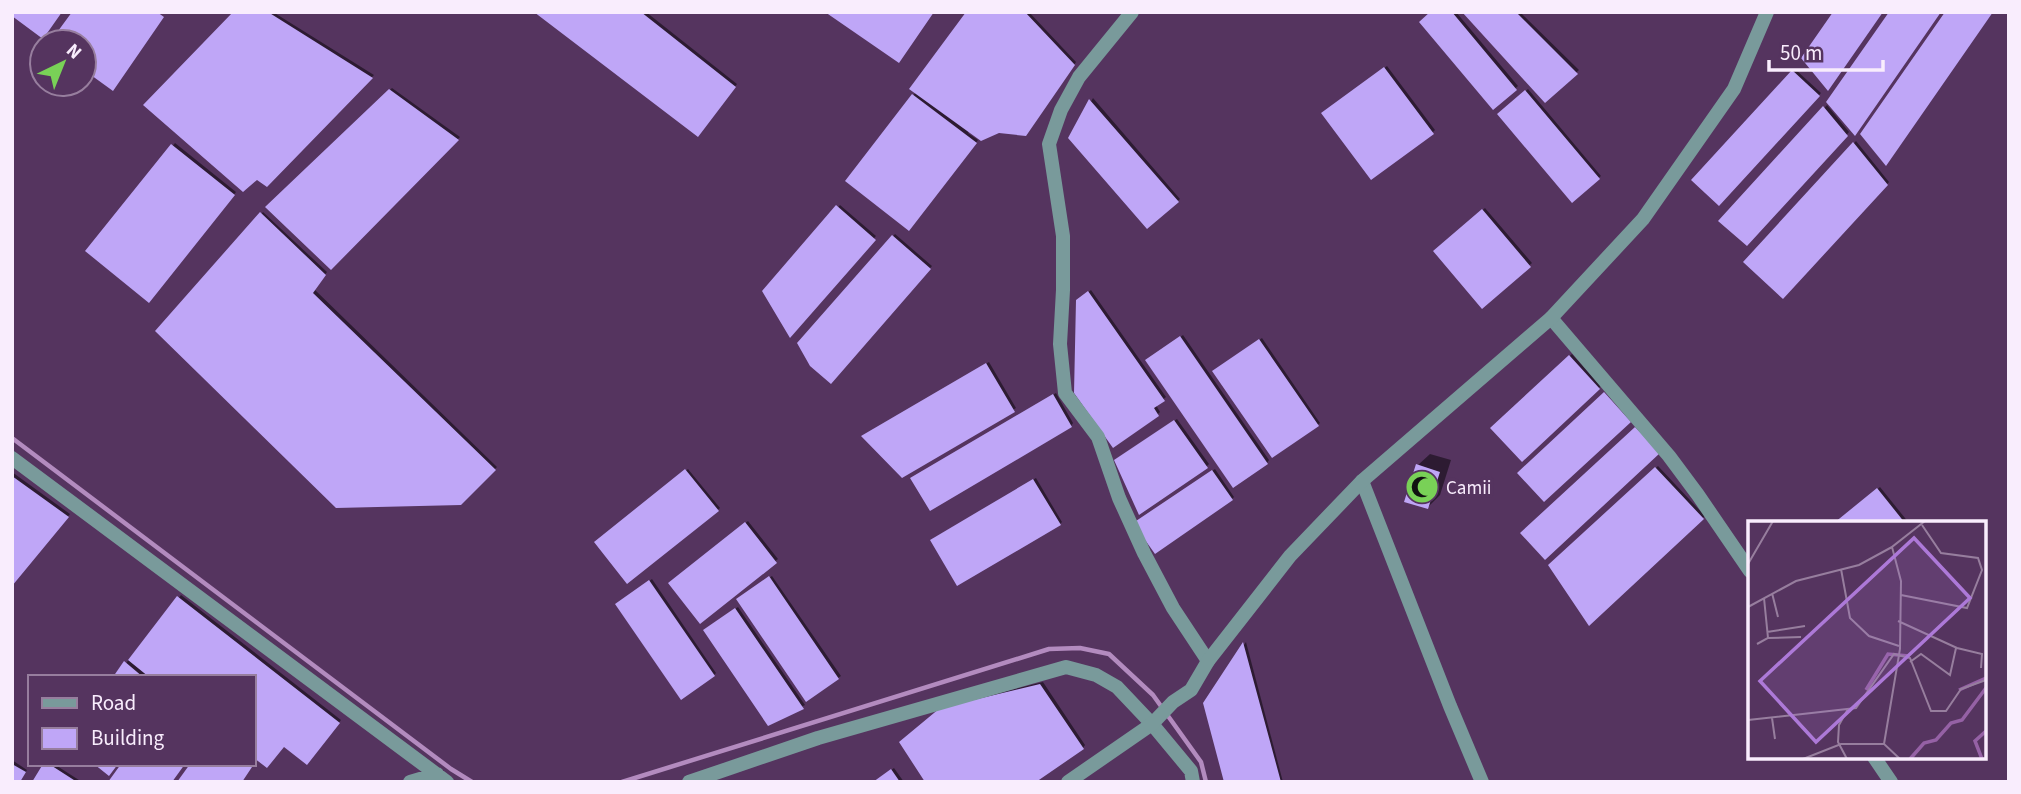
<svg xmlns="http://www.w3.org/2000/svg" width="2021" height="794" font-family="'Source Sans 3',sans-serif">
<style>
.shadow{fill:#0007}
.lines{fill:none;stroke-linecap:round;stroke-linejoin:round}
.stream{stroke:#b38bbf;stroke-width:4.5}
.building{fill:#bfa6f7}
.minor{stroke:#799a9b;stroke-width:14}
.tertiary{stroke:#799a9b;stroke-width:14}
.labels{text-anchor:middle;stroke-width:7;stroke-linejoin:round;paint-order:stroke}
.poi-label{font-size:19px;fill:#f9edfd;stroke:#55345f;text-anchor:start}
.inset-river{fill:none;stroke:#9561a5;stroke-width:3.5}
.inset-road{fill:none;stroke:#977e9e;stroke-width:2}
.view{fill:#ad79d8;fill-opacity:0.15;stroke:#ad79d8;stroke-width:3.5}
.inset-edge{fill:none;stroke:#f9edfd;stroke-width:3.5}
</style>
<rect width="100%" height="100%" fill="#55345f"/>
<path class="shadow" d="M235,12H273L374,75L267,185Z
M537,12H646L737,84L700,132Z
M968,12H1029L1076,62L1028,132L970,130L968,133L978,140L911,226L847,181L916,92Z
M1433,12H1456L1518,86L1494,107Z
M1465,12H1520L1579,70L1545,101Z
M1387,66L1435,130L1433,132L1326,111Z
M1795,69L1821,93L1719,204L1693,180Z
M392,88L460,137L331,268L267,207Z
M1528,89L1601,176L1572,200L1499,114Z
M1093,98L1180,199L1147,227L1070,138Z
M1827,105L1849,132L1746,244L1721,221Z
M1856,141L1889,182L1783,297L1745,262Z
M175,143L236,192L148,301L87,251Z
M840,205L876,236L790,335L764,291Z
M1485,208L1532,263L1482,306L1435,251Z
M263,212L327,272L314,289L497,467L460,503L157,331Z
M895,234L932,266L831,381L799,344Z
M1091,290L1166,397L1156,405L1160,412L1158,414L1113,446L1081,298Z
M1183,335L1269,460L1267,463L1150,358Z
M1262,338L1320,423L1317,425L1217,369Z
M1572,354L1601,386L1522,460L1492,428Z
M989,362L1016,408L902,476L866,434Z
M1056,393L1073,423L1071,426L915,476Z
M1177,419L1209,464L1207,466L1118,458Z
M1430,454L1451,460L1440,495L1428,507L1418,465Z
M1658,466L1705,516L1589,624L1550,566Z
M688,469L720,508L628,582L596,543Z
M1215,469L1234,497L1232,499L1138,521Z
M12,472L70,514L12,584Z
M1036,478L1062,522L1060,524L934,538Z
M1880,487L1909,523H1836Z
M748,521L778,559L701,621L670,583Z
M772,576L841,676L807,699L740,597Z
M652,579L716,673L714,675L619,602Z
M181,595L341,720L309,761L284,745L257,759L254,763V677H115Z
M738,607L805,705L769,723L707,628Z
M1246,642L1283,782H1226L1205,703Z
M1043,682L1085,745L1083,748L944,707Z
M12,760L27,770L19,782H12Z
M45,764H54L82,782H34Z
M894,768L904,782H874Z"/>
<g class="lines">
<path class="stream" d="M12,438L451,769L472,782
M622,782L1049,649L1080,648L1109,654L1153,695L1201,762L1206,782"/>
</g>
<path class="building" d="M12,12H62L43,39L12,16Z
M72,12H157L164,17L113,91L84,70V42H50Z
M233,12H268L373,78L267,187L257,180L243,192L143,105Z
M534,12H641L736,87L698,137Z
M825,12H934L899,63Z
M966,12H1025L1075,65L1026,136L999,133L981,141L909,89Z
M1430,12H1452L1517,90L1493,110L1419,22Z
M1462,12H1516L1578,74L1545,103Z
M1833,12H1883L1828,91L1801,58Z
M1889,12H1941L1855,136L1826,102Z
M1945,12H1993L1886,166L1860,134Z
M1384,67L1434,134L1371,180L1321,113Z
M1792,70L1820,96L1719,206L1691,180Z
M389,89L459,140L331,270L265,207Z
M1525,90L1600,179L1572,203L1497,114Z
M912,94L977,143L909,231L845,181Z
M1089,99L1179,202L1147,229L1068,138Z
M1823,106L1848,136L1747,246L1718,221Z
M1853,142L1888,185L1783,299L1743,262Z
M171,144L235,195L149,303L85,251Z
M836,205L876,240L790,338L762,291Z
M1482,209L1531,267L1482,309L1433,251Z
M260,212L326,275L313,293L496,470L461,505L336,508L155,331Z
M892,235L931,269L831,384L810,366L797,343Z
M1088,291L1165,401L1154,408L1159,416L1113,448L1074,393L1076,300Z
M1180,336L1268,464L1233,488L1145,360Z
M1259,339L1319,426L1272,458L1212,371Z
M1569,355L1600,389L1522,462L1490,428Z
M986,363L1015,412L902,478L861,436Z
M1604,392L1631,422L1544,502L1517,473Z
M1053,394L1072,427L930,511L910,478Z
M1174,420L1208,468L1139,515L1114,460Z
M1635,427L1660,453L1545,560L1520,533Z
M1416,464L1440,472L1428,509L1404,502Z
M1655,467L1704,519L1589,626L1548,565Z
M685,469L719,511L627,584L594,542Z
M1212,470L1233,500L1155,554L1133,523Z
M12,476L69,517L12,586Z
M1033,479L1061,525L957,586L930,540Z
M1877,488L1905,523H1834Z
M745,522L777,563L700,624L668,583Z
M769,576L839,679L806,702L736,599Z
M649,580L715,676L681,700L615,604Z
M177,596L340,723L307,765L284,747L267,768L254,758V677H149L128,660Z
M735,608L804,709L768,726L703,630Z
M1243,642L1281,782H1224L1203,703Z
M124,661L143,677H113Z
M1040,684L1084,749L1036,782H925L899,742L940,708Z
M12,764L26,772L20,782H12Z
M43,764H49L77,782H32Z
M94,764H118L109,776Z
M121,764H185L172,782H108Z
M190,764H254L242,782H177Z
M891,769L900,782H873Z"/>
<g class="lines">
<path class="minor" d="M1132,12L1079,77L1061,110L1049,144L1063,236V290L1060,344L1065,393L1098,437L1119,498L1144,553L1173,608L1208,661
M1551,318L1669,456L1698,495L1750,571
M12,458L447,782
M1362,481L1450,706L1482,782
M1874,757L1891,782
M410,782L437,774
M689,782L818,738L1066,667L1096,675L1117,687L1152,724L1191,771L1193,782"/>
<path class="tertiary" d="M1068,782L1152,724L1173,702L1191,690L1208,661L1290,556L1362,481L1551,318L1643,219L1734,89L1767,12"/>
</g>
<defs>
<symbol id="mosque-disc" viewBox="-11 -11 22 22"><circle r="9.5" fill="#79d157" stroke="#55345f"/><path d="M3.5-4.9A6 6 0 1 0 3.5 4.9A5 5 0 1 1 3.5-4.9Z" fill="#111"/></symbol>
</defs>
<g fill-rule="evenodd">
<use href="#mosque-disc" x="1403" y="468" width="38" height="38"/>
</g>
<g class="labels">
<g class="poi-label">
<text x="1446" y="494">Camii</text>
</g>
</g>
<g transform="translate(1748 521)">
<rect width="238" height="238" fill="#55345f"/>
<path class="inset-river" d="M118,169L140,133L161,135M211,169L238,157M162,238L176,222L188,219L203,202L214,199L238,167M234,238L227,220L238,210"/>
<path class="inset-road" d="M0,43L25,0M93,48L102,97L121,115L151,125M24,72L30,96M153,74L219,87L234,49L230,37L193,32L174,4M0,86L48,60L111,44L144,26M150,100L209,127L234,133L233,147M19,111L57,105M20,117L53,116M9,123L20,117L16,77M162,141L173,133L202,154L208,127M24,197L27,218M0,199L108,187L146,133L162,137L183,190H198L213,168L238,159M55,238L93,223H136M99,238L90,221L91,204L100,188M152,238L136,223L152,128L153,60L144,26L177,0"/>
<path class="view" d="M166,17L222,77L68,221L12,160Z"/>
<rect width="238" height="238" class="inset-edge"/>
</g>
<rect width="2021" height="794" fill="none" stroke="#f9edfd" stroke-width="28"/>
<rect x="28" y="675" width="228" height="91" fill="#55345f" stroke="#977e9e" stroke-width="2"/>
<rect x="42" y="698" width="35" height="10" fill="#799a9b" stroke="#977e9e" stroke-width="2"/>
<text x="91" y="710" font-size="21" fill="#f9edfd">Road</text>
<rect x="42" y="728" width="35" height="21" fill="#bfa6f7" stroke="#977e9e" stroke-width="2"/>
<text x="91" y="745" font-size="21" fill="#f9edfd">Building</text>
<g transform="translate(63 63) rotate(43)"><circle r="33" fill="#55345f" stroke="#977e9e" stroke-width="2"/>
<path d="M0-5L12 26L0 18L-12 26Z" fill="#79d157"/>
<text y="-10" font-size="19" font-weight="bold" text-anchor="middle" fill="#f9edfd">N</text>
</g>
<path d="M1769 60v10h114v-10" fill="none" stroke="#f9edfd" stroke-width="3.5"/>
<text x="1780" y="60" font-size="21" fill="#f9edfd" stroke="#55345f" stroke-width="5" paint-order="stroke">50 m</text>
</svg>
